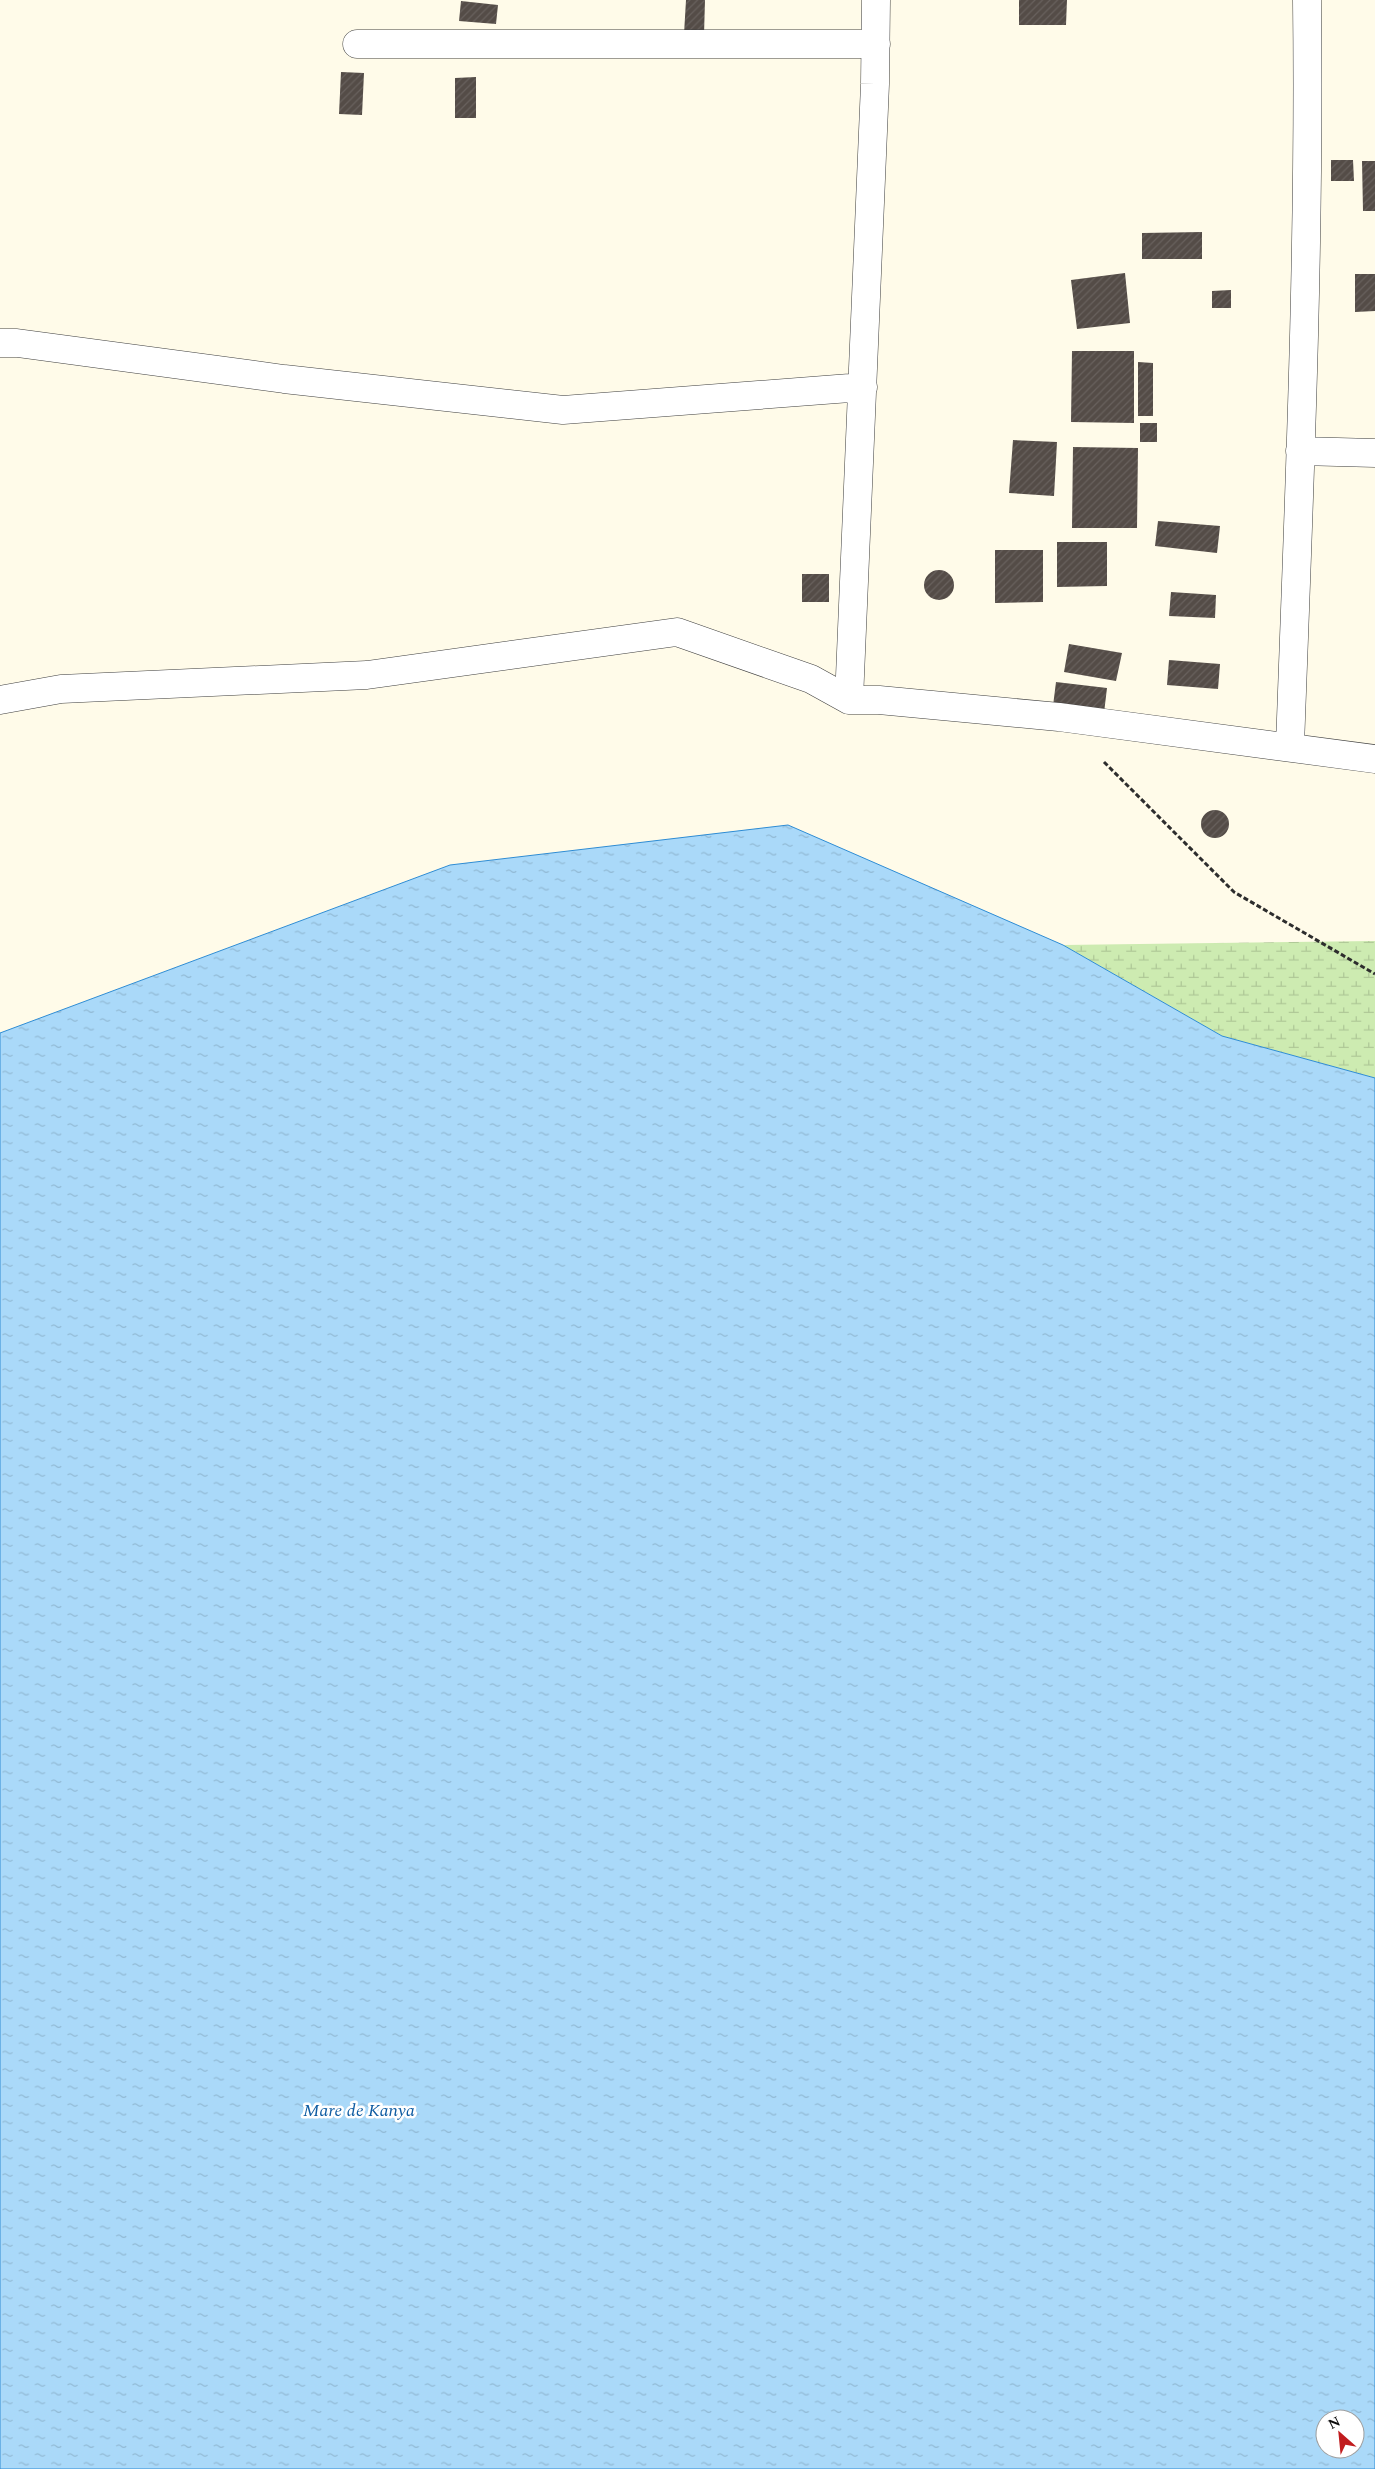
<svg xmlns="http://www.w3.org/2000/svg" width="1375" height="2469" font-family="Spectral,serif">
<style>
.wetland{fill:url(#wetland-marsh)}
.water{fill:url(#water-ripples);stroke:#2e8cd4;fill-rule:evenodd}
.building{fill:url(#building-hatch)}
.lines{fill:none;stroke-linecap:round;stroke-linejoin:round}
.minor-casing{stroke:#3e3e3e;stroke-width:29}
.path{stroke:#2d2d2d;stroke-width:3;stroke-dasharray:5 2.5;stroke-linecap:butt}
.minor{stroke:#fff;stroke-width:28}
.labels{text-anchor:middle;stroke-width:5;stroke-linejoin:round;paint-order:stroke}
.water-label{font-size:18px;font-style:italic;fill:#0f5ca2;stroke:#fff}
</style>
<defs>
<pattern id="wetland-marsh" width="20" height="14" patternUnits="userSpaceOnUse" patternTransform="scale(1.25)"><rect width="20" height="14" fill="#cdebb1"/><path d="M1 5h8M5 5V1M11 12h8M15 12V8" fill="none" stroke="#afc897"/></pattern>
<pattern id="water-ripples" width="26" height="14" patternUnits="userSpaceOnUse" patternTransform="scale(1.25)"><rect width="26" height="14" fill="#aad9f9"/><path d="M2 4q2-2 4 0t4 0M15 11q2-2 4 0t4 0" fill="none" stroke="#91b9d4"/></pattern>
<pattern id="building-hatch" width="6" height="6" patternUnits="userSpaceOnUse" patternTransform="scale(1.25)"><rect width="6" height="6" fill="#544c47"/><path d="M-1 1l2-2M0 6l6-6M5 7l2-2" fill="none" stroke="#68615d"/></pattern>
</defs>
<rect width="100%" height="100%" fill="#fffbe9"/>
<path class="wetland" d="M1375,941V1078L1222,1036L1063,945Z"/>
<path class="water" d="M788,825L1063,945L1222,1036L1375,1078V2469H0V1033L450,865ZM1325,2419H1355V2449H1325Z"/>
<path class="building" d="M686,0H705L704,35L684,34Z
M1019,0H1067L1066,25H1019Z
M461,1L498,5L496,24L459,21Z
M341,72L364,73L362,115L339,114Z
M476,77V118H455V78Z
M1331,160H1353L1354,181H1331Z
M1362,161H1375V211H1363Z
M1202,232V259H1142V233Z
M1125,273L1130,323L1077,329L1071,280Z
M1355,274H1375V311L1355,312Z
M1231,290V308H1212V291Z
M1072,351H1134V423L1071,422Z
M1138,362L1153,363V416H1138Z
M1140,423H1157V442H1140Z
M1013,440L1057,442L1054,496L1009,493Z
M1073,447L1138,448L1137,528H1072Z
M1158,521L1220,526L1217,553L1155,546Z
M1057,542H1107V586L1057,587Z
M995,550H1043V602L995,603Z
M924 585a15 15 0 1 1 30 0a15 15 0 1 1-30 0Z
M802,574H829V602H802Z
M1171,592L1216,595L1215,618L1169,616Z
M1069,644L1122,653L1116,681L1064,672Z
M1169,660L1220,664L1218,689L1167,685Z
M1056,682L1107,688L1104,713L1053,706Z
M1201 824a14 14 0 1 1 28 0a14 14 0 1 1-28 0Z"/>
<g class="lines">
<defs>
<path id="minor" d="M357,44H876
M0,343H17L284,379L563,410L863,387
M1300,451L1375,453
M0,700L61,689L367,675L677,632L811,679L849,700H879L1059,717L1375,759
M849,700L875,84L876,0
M1290,746C1299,498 1310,249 1307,0"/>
</defs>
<use href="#minor" class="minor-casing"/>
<path class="path" d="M1104,762L1234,892L1375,974"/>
<use href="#minor" class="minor"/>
</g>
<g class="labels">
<g class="water-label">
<text x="359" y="2116">Mare de Kanya</text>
</g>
</g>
<g transform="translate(1340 2434) rotate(333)"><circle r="24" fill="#ffffff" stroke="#9d9d9d"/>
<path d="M0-4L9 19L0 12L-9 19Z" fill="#c11c1e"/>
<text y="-8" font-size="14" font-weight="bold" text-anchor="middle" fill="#0b0b0b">N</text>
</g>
</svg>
